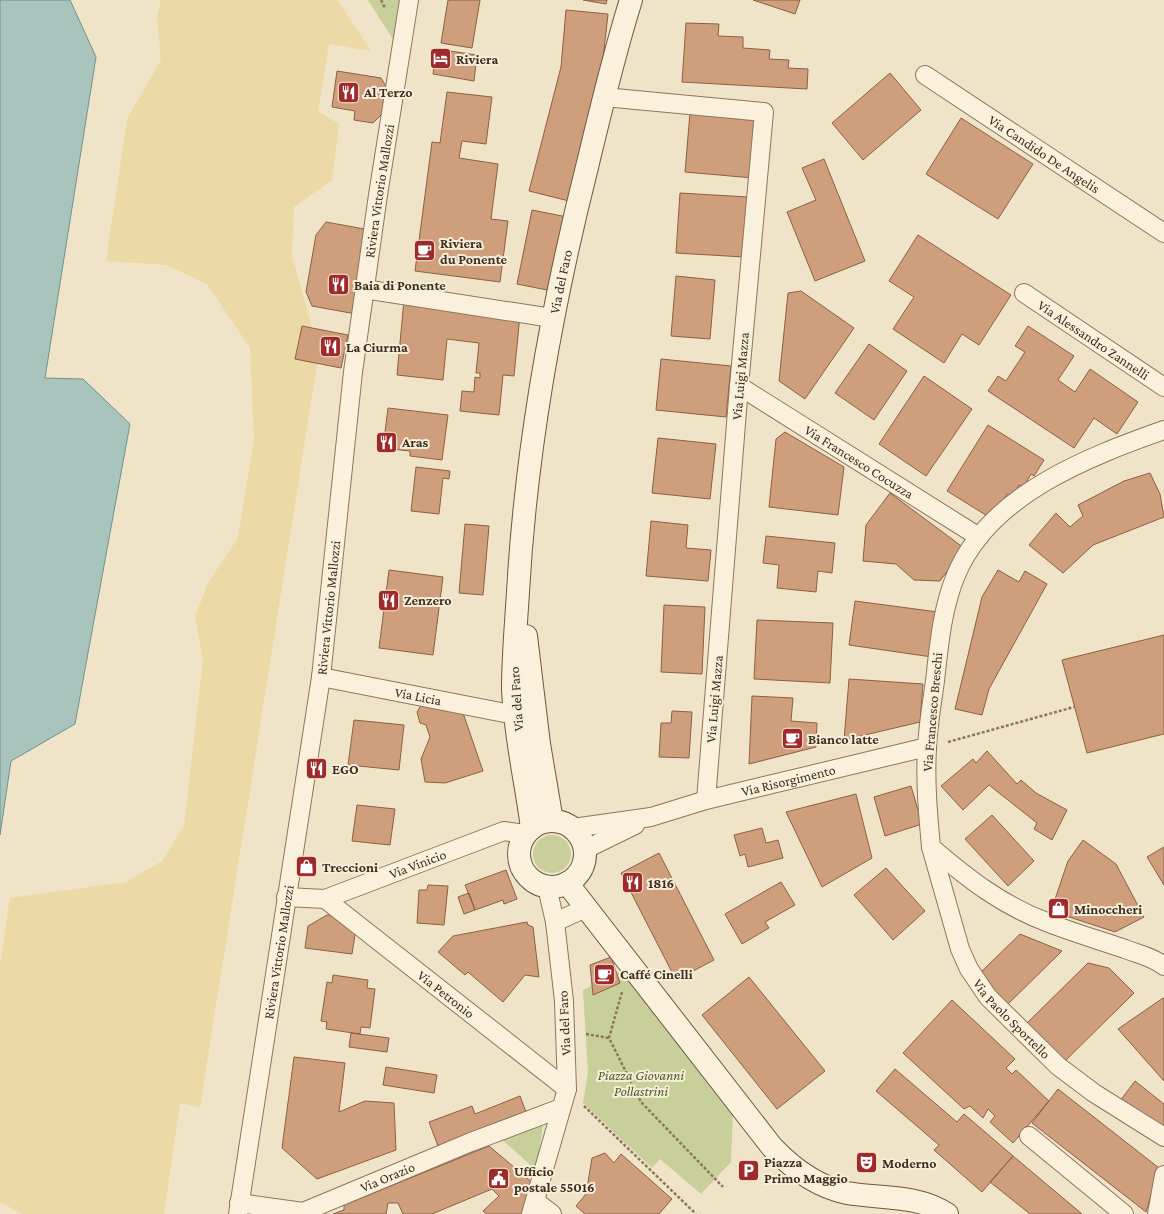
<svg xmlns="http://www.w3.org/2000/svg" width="1164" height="1214" font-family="'Crimson Pro',serif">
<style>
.green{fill:#c9cf9b}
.sand{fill:#ecd9a5}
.water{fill:#a9c4bc;stroke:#6f938a}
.building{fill:#cf9f7d;stroke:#8d5f41}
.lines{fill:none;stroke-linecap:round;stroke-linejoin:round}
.street-casing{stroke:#8d765c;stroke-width:20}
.secondary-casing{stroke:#6f573f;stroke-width:24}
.path{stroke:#8d765c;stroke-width:2.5;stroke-dasharray:3 2;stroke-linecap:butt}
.street{stroke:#faf1dc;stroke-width:18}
.secondary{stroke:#faf1dc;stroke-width:22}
.labels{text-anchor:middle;stroke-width:4;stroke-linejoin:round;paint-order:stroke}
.poi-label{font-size:14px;font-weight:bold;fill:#3d2e20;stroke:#f7eed8;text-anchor:start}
.street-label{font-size:14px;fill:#3d2e20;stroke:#f7eed8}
.park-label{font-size:14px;font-style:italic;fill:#4d5a26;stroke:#f7eed8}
</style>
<rect width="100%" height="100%" fill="#f0e4c8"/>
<path class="green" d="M368,0H403L396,44Z
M533 854a19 19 0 1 1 38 0a19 19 0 1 1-38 0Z
M623,970L733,1112L731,1162L701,1194L660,1159L652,1168L583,1103L588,1072L583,990Z
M543,1124L537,1171L499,1137Z"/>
<path class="sand" d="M161,0H337L371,51L329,44L318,111L339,124L332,180L294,207L292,256L319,352L200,1107L180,1103L164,1214H22L0,1202V965L10,898L126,882L162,861L184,826L203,659L195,617L208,583L238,538L254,439L250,348L207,284L166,265L106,261L127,119L161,60L157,17Z"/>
<path class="water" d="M0,0H70L96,57L45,378L83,379L130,424L75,724L11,761L0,835Z"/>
<path class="building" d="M448,0H480L472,48L441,43Z
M583,0H607L606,4Z
M753,0H800L795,14Z
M566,10L608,14L602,68L569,201L529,191L561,67Z
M686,23L719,24L718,36L743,37V48L770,50L769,59L789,60L788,68L808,69L807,89L682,82Z
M437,49L477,55L474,81L433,74Z
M337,71L381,78L387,88L383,113L373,123L354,120L355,111L332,107Z
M890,73L921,110L863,160L832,123Z
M447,92L492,97L486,144L462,141L459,158L498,164L491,219L508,221L500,282L415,271L432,142L440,143Z
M690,113L758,119L753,178L685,172Z
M961,118L1033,164L998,219L926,174Z
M824,159L865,261L815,281L787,212L816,200L802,168Z
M680,193L748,197L744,257L676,253Z
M532,210L567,217L552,291L517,284Z
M326,222L370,230L356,314L312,306L306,292L316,235Z
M918,235L1011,295L979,345L962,334L944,363L893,329L914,297L889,281Z
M676,276L715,280L710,339L671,336Z
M801,291L854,328L805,399L779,381L788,293Z
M404,300L520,315L514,376L503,375L499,415L460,411L462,391L474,392L475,377L480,378V373H476L479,343L447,339L443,380L397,375Z
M302,326L348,335L341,368L295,359Z
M1028,326L1074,356L1058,380L1075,392L1090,369L1138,402L1117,434L1094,418L1074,448L988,391L998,376L1006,381L1025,352L1015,346Z
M869,344L907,371L874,420L835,393Z
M661,359L731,366L726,417L656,410Z
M924,376L972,409L926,476L879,444Z
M388,408L448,415L442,460L410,456V451L383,448Z
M988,425L1044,460L1034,476L1031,474L1023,488L1019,485L1012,497L1007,494L998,508L996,506L989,517L947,491Z
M785,432L844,467L838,515L769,507L776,439Z
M658,438L716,444L710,499L652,493Z
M416,467L450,471L449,479L443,478L439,514L411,511Z
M1150,473L1160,494L1164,517L1093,545L1063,573L1029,545L1056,513L1070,527L1083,516L1078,505L1124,481Z
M890,493L964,548L940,581L914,580L896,564L863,561L866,525Z
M651,521L688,525L686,548L711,550L708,581L646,576Z
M465,524L489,526L483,595L459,593Z
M766,536L835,543L832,573L818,571L816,592L777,588L779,565L763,563Z
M389,570L443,577L433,655L379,648Z
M998,570L1019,582L1025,571L1047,584L989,689L982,715L955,709L982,597Z
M855,601L938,612L932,657L849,645Z
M664,605L705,607L702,674L661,672Z
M757,620L833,623L830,683L754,679Z
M1164,635V734L1087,753L1062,660Z
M849,679L923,684L920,722L844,740Z
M752,696L793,698L791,721L817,723L816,747L749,764Z
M423,702L463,713L483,771L445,783L425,782L421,759L430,737L426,725L420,723L417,712Z
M672,711L692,712L689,758L659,757L661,723H671Z
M354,720L404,725L399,770L348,765Z
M987,751L1017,784L1021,780L1036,793L1067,810L1052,840L1034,829L1037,823L989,785L963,810L941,786L973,759L976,763Z
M911,786L922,824L885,836L874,797Z
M856,794L872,858L822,887L786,812Z
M357,805L395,809L390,845L352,841Z
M992,815L1034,861L1008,886L965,839Z
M762,828L766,843L778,840L783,858L748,867L745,854L740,856L734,835Z
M1083,840L1116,864L1144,917L1115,932L1051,911L1068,861Z
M1164,847V885L1147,857Z
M659,853L714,960L676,980L621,873Z
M886,868L925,911L893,940L854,895Z
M506,870L517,899L504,904L503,900L475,910L465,885Z
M781,882L795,905L765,922L769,928L742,944L725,914Z
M428,885L448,886L444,925L417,923L419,890H427Z
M469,893L475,910L464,914L458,897Z
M327,915H338L356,928L352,954L305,948L308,926Z
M527,922L528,925L533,927L539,977L525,975L503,1002L468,972L465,975L438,952L453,936Z
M1020,934L1062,951L1007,1005L978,975Z
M611,957L620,983L593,995L590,965Z
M1088,963L1109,968L1134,993L1063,1063L1025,1025Z
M333,975L368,980L367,988L375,989L370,1028L361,1027L360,1034L326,1029L327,1022L321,1021L327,982L332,983Z
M749,977L825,1071L777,1109L702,1015Z
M1163,998L1164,999V1081L1118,1029Z
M952,1000L1015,1059L1006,1068L1012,1074L1016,1070L1049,1101L1013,1143L990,1122L995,1116L988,1109L983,1118L970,1106L964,1109L903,1053Z
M351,1033L389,1038L387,1052L349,1047Z
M294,1057L345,1063L339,1112L365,1101L394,1103L396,1150L317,1179L282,1148Z
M386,1067L437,1075L434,1093L383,1085Z
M895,1069L957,1122L964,1114L1013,1156L982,1192L934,1150L939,1145L876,1091Z
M1135,1081L1164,1104V1130L1120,1101Z
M1058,1089L1159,1168L1146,1212L1032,1123Z
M520,1096L526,1112L438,1146L429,1122L472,1106L475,1114Z
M489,1146L534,1184L526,1214H487L483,1211L499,1196L492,1189L432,1214H403L398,1203H388L386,1214H333L344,1210V1205Z
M605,1153L614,1163L621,1154L672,1199L659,1214H585L576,1206L586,1194L592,1158Z
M1013,1156L1082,1214H1030L990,1182Z"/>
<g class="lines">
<defs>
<g id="street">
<path id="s1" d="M925,75L1164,233"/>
<path d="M604,97L764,112L739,386L706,800"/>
<path d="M364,289L552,318"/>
<path id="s2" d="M1024,293L1164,387"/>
<path id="s3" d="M739,386L979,537"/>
<path d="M1164,430C1088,457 990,494 956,575C942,609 939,645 935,681C932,703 928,725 927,748C925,781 928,814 931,847C968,879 1003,906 1049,923C1074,933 1099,940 1125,949C1138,954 1153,957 1164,966"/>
<path id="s4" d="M321,677L515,715"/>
<path id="s5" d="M573,828L651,817L706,800L927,747"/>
<path id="s6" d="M931,847L960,949L969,969L988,997L1058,1066L1094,1093L1164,1137"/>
<path d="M584,850L635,825"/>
<path id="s7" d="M286,897L325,899L504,831L525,834"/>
<path id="s8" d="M325,899L567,1089"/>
<path d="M555,922L586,908"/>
<path d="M1029,1136L1124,1214"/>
<path d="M535,1201L552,1214"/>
<path id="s9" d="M239,1203L303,1212L471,1142L561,1108"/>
<path id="s10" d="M238,1214L321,677L353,372L378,195L409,0"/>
<path d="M531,1214L567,1089L564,1001L555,922L547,887"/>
<path d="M1157,1214L1164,1175"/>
</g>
<g id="secondary">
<path d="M526,636L539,744L552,821"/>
<circle cx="552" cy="854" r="33"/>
<path id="s11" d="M532,828C526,782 515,736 513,689C513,657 516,625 518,592C526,447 552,305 588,163C601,109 614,54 631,0"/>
<path d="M567,883L772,1147C792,1168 818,1187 847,1193C881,1199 916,1194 947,1214"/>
</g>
</defs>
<use href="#street" class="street-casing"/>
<use href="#secondary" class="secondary-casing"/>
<path class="path" d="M381,0L385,8
M948,742L1074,707
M622,992L609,1038L641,1102L723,1187
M586,1034L609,1038
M584,1106L696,1214"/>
<use href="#street" class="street"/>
<use href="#secondary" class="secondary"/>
</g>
<defs>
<symbol id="hotel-square" viewBox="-11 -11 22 22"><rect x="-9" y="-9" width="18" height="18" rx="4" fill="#9e2a2b" stroke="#f7eed8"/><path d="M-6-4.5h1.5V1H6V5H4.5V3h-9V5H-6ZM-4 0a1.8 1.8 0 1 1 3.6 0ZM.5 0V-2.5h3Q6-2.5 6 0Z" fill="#fff"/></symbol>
<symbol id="restaurant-square" viewBox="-11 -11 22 22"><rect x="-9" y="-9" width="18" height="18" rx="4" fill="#9e2a2b" stroke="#f7eed8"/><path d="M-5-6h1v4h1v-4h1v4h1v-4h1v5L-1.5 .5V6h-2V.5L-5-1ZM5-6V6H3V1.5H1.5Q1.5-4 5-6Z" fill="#fff"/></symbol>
<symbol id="cafe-square" viewBox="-11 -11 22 22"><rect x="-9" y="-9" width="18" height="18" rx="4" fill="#9e2a2b" stroke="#f7eed8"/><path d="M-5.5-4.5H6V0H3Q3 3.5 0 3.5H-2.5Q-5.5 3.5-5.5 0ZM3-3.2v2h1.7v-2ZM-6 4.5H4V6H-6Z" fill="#fff"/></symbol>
<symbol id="shop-square" viewBox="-11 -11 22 22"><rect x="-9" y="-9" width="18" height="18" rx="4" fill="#9e2a2b" stroke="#f7eed8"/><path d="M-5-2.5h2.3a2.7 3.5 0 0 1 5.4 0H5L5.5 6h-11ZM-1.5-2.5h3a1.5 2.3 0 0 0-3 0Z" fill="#fff"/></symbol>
<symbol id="theatre-square" viewBox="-11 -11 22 22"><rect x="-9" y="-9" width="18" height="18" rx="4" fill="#9e2a2b" stroke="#f7eed8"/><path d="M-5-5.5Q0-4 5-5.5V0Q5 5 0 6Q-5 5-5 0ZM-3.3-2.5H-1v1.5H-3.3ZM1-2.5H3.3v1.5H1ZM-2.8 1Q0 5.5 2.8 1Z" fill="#fff"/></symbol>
<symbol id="parking-square" viewBox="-11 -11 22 22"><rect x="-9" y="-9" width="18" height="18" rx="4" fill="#9e2a2b" stroke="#f7eed8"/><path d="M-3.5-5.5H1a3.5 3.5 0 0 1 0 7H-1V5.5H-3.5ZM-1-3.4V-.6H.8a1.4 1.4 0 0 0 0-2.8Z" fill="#fff"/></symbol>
<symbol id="civic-square" viewBox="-11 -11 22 22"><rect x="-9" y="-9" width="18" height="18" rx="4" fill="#9e2a2b" stroke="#f7eed8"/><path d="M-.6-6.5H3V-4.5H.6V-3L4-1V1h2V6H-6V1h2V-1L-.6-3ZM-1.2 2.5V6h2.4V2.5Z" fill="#fff"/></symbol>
</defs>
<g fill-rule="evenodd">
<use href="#hotel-square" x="428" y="46" width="25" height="25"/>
<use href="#restaurant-square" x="336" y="80" width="25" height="25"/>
<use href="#cafe-square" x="412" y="238" width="25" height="25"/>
<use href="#restaurant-square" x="326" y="272" width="25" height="25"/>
<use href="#restaurant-square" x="318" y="334" width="25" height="25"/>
<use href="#restaurant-square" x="374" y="430" width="25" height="25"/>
<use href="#restaurant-square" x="376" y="588" width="25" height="25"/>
<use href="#cafe-square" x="780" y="726" width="25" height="25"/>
<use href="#restaurant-square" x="304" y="756" width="25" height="25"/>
<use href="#shop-square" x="294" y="854" width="25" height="25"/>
<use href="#restaurant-square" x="620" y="870" width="25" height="25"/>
<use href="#shop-square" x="1046" y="896" width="25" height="25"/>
<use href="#cafe-square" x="592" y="962" width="25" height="25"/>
<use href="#theatre-square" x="854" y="1150" width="25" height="25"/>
<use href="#parking-square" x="736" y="1158" width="25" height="25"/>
<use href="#civic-square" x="486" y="1166" width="25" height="25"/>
</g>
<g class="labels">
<g class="poi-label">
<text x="456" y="64">Riviera</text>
<text x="364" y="97">Al Terzo</text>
<text x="440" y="248">Riviera<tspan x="440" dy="16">du Ponente</tspan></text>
<text x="354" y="290">Baia di Ponente</text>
<text x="346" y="352">La Ciurma</text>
<text x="402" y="447">Aras</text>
<text x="404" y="605">Zenzero</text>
<text x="808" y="744">Bianco latte</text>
<text x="332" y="774">EGO</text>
<text x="322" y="872">Treccioni</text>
<text x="648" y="888">1816</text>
<text x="1074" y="914">Minoccheri</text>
<text x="620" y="979">Caffé Cinelli</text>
<text x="764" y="1167">Piazza<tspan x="764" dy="16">Primo Maggio</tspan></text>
<text x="882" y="1168">Moderno</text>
<text x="514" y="1176">Ufficio<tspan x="514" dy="16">postale 55016</tspan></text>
</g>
<g class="street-label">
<text dy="5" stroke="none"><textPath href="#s1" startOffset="143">Via Candido De Angelis</textPath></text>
<text dy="5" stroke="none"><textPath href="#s10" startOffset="1033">Riviera Vittorio Mallozzi</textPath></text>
<text dy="5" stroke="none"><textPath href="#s11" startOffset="551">Via del Faro</textPath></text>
<text dy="5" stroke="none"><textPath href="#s2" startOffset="84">Via Alessandro Zannelli</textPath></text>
<text transform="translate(740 376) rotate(-85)" y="5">Via Luigi Mazza</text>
<text dy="5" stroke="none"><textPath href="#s3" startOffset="142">Via Francesco Cocuzza</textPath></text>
<text dy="5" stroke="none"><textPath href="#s10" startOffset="613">Riviera Vittorio Mallozzi</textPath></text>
<text dy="5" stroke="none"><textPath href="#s4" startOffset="99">Via Licia</textPath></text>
<text transform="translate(516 699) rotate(-94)" y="5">Via del Faro</text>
<text transform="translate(714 699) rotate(-85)" y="5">Via Luigi Mazza</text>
<text transform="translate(932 712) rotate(-85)" y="5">Via Francesco Breschi</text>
<text dy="5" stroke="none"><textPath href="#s5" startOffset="221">Via Risorgimento</textPath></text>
<text dy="5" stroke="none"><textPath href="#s7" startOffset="138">Via Vinicio</textPath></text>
<text dy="5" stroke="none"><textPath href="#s10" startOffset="265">Riviera Vittorio Mallozzi</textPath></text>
<text dy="5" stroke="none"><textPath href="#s8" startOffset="154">Via Petronio</textPath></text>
<text dy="5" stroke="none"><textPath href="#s6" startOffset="194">Via Paolo Sportello</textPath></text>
<text transform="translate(564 1023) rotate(-93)" y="5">Via del Faro</text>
<text dy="5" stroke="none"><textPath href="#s9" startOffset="156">Via Orazio</textPath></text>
</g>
<g class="park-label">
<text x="641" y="1080">Piazza Giovanni<tspan x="641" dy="16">Pollastrini</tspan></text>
</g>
</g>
</svg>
